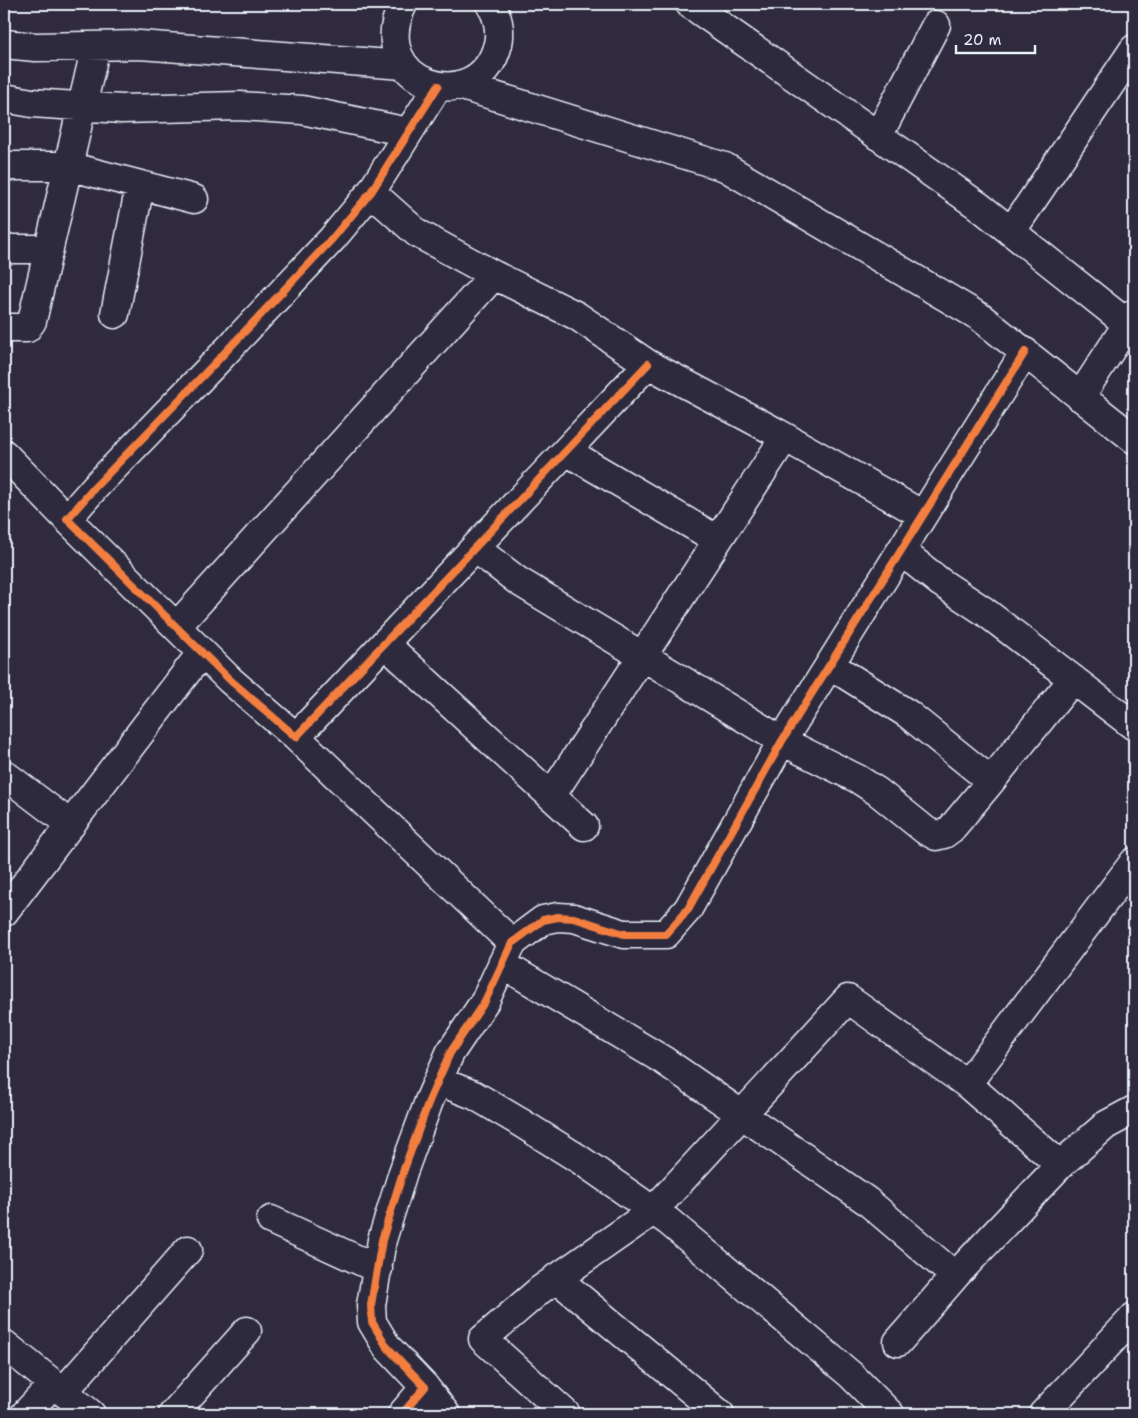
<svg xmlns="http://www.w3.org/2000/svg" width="1138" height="1418" font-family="'Shantell Sans',sans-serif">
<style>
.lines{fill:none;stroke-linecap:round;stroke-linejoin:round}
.minor-casing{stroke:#e8f1f8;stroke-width:31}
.minor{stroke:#2f2a3d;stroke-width:28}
.cycleway-casing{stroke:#2f2a3d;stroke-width:11}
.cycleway{stroke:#f27e40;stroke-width:8}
</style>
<rect width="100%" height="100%" fill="#2f2a3d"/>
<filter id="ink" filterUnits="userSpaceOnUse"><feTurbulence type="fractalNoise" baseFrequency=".02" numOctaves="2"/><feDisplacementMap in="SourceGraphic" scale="10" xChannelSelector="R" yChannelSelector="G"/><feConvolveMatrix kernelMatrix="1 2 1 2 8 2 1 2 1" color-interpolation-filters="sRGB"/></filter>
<g filter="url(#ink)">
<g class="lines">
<defs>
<path id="minor" d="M403,4C363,84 479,121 498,44C501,31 498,15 490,4
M690,4L980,207L1134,329
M4,44L35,47L140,45L403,65
M459,85L725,167L980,317L1134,439
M438,86L371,192L332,239L216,362L95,487L67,519L230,680L296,737L648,364
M4,98L32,103L122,109L240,106L302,110L408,132
M878,136L936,25
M4,166H68L194,199
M371,192L417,233L494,275L577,316L648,364L774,431L923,515
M1011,232L1134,49
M4,249H49
M115,314L140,185
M4,330L8,328H27L32,321L96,46
M1080,397L1134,314
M566,451L718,540
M4,454L67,519
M475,548L518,581L672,674L782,741L858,779L878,792L925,830L936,836L944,834L951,829L991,781
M901,551L940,582L984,611L1134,726
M177,626L494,275
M385,644L584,826
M830,665L908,714L991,781L1073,679
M296,737L512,943
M4,774L71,825
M551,796L785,437
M4,912L202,652
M502,964L663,1060L867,1201L955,1276L1060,1165L1106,1125L1134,1110
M438,1081L474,1095L518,1121L579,1159L668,1221L851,1375L890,1414
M1060,1165L967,1084L1134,862
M271,1220L378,1269
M556,1278L720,1414
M898,1342L955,1276
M4,1344L91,1414
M425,1387L446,1414
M63,1392L188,1250
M25,1414L53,1384
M173,1414L247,1331
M402,1414L425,1387L387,1347L372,1322L371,1305L382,1240L403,1172L429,1101L450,1053L485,1001L512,943L543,920L558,917L574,918L624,934H666L688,909L782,741L1025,352
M566,1414L483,1339L540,1290L653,1211L848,999L967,1084
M1043,1414L1134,1317"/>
</defs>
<use href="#minor" class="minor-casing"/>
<use href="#minor" class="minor"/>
<defs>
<path id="cycleway" d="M438,86L371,192L332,239L216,362L95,487L67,519L230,680L296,737L648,364
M402,1414L425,1387L387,1347L372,1322L371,1305L382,1240L403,1172L429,1101L450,1053L485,1001L512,943L543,920L558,917L574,918L624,934H666L688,909L782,741L1025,352"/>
</defs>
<use href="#cycleway" class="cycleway-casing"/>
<use href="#cycleway" class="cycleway"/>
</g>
</g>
<rect width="1138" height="1418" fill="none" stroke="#2f2a3d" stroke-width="20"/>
<rect x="10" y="10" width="1118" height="1398" fill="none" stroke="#e8f1f8" stroke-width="2" filter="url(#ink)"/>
<path d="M956 45v8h79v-8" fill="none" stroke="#e8f1f8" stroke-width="2.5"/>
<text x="963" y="45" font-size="15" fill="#e8f1f8" stroke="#2f2a3d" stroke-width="4" paint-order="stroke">20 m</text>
</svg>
